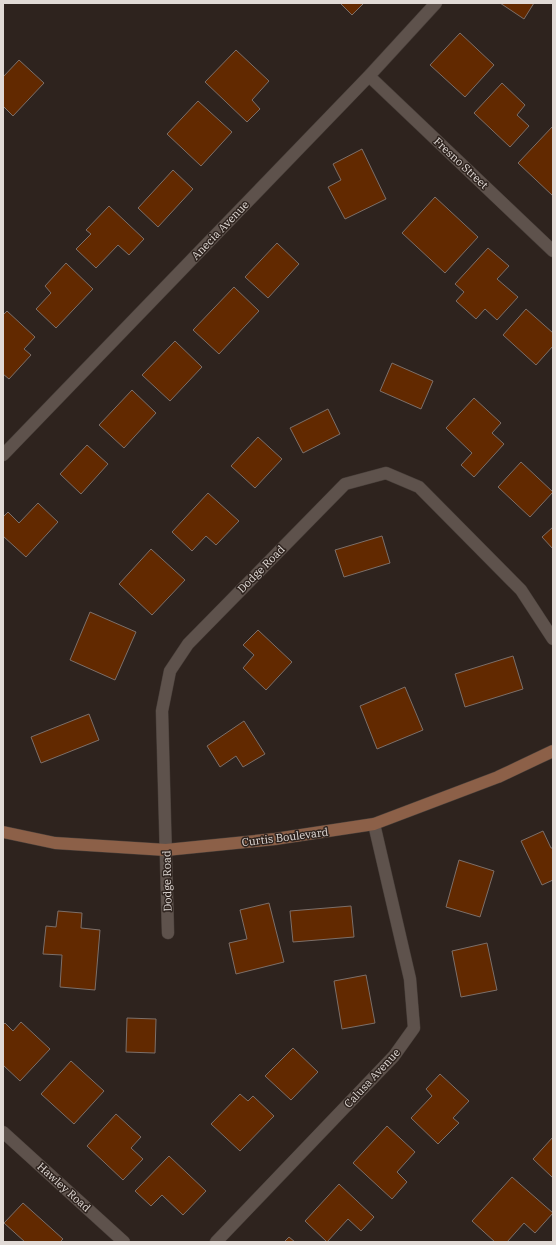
<svg xmlns="http://www.w3.org/2000/svg" width="556" height="1245" font-family="'IBM Plex Serif',serif">
<style>
.building{fill:#622900;stroke:#7c6f69}
.lines{fill:none;stroke-linecap:round;stroke-linejoin:round}
.street-casing{stroke:#473e39;stroke-width:13}
.secondary-casing{stroke:#473e39;stroke-width:13}
.street{stroke:#5e524c;stroke-width:12}
.secondary{stroke:#8c6048;stroke-width:12}
.labels{text-anchor:middle;stroke-width:3;stroke-linejoin:round;paint-order:stroke}
.street-label{font-size:11px;fill:#e1dad6;stroke:#2e231e}
</style>
<rect width="100%" height="100%" fill="#2e231e"/>
<path class="building" d="M340,3H364L352,15Z
M500,3H534L524,19Z
M460,33L494,65L465,97L430,65Z
M236,50L269,81L252,100L260,109L247,122L205,82Z
M19,60L44,83L13,116L3,106V77Z
M502,83L525,105L517,115L529,126L510,147L474,113Z
M198,101L232,132L201,166L167,134Z
M553,126V196L518,163Z
M362,149L386,199L345,219L328,187L341,180L333,164Z
M173,170L193,189L158,227L138,208Z
M435,197L478,237L445,273L402,233Z
M109,206L144,239L129,255L118,245L96,268L76,249L91,234L86,230Z
M277,243L299,264L268,298L245,277Z
M488,248L509,266L497,279L518,297L497,320L485,309L476,319L456,301L464,292L455,284Z
M66,263L93,289L56,328L36,309L51,293L45,286Z
M234,287L259,311L219,354L193,330Z
M526,309L553,333V346L536,365L503,335Z
M7,311L35,337L24,349L31,355L9,379L3,374V315Z
M175,341L202,367L170,401L142,375Z
M392,363L433,381L421,409L380,391Z
M132,390L156,413L124,448L99,425Z
M474,398L501,423L492,433L504,444L474,477L461,465L472,453L446,428Z
M328,409L340,434L303,453L290,428Z
M258,437L282,459L255,488L231,466Z
M87,445L108,464L81,494L60,474Z
M521,462L553,492L530,517L498,487Z
M208,493L239,521L216,545L206,536L192,551L172,532Z
M38,503L58,522L26,557L3,536V517L8,512L19,523Z
M553,527V549L542,537Z
M382,536L390,563L344,577L335,550Z
M151,549L185,580L152,615L119,584Z
M90,612L136,632L115,680L70,660Z
M258,630L292,662L266,690L243,668L254,655L243,645Z
M513,656L523,689L465,707L455,674Z
M405,687L423,730L377,749L360,706Z
M89,714L99,740L41,763L31,737Z
M244,721L265,754L243,767L236,756L220,767L207,746Z
M543,831L551,848H553V880L542,885L521,841Z
M459,860L494,871L480,917L446,907Z
M269,903L284,962L236,974L229,943L247,939L240,910Z
M351,906L354,937L293,942L290,911Z
M58,911L82,913L81,928L100,930L95,990L60,987L62,955L43,954L46,926L56,927Z
M487,943L497,990L461,997L452,951Z
M366,975L375,1023L342,1029L334,981Z
M127,1018L156,1019L155,1053L126,1052Z
M21,1022L50,1049L20,1081L3,1065V1025L5,1023L13,1031Z
M293,1048L318,1072L291,1100L265,1076Z
M71,1061L104,1091L74,1124L41,1094Z
M440,1074L469,1101L453,1118L459,1123L438,1144L411,1118L432,1096L426,1089Z
M240,1094L248,1101L253,1096L274,1116L240,1151L211,1124Z
M116,1114L141,1137L131,1148L143,1159L123,1180L87,1146Z
M387,1126L415,1152L397,1172L407,1182L392,1199L353,1163Z
M553,1137V1178L533,1159Z
M169,1156L206,1191L183,1215L162,1195L151,1206L135,1191Z
M512,1177L553,1213L535,1233L524,1223L507,1242H495L472,1221Z
M339,1184L374,1217L361,1231L348,1219L327,1242L305,1221Z
M23,1203L63,1239L60,1242H25L4,1223Z
M289,1237L295,1242H284Z"/>
<g class="lines">
<defs>
<path id="street" d="M369,76L553,251
M3,455L369,76L436,3
M168,933L162,711L170,671L188,644L345,484L386,473L419,487L521,590L553,639
M3,1132L124,1242
M216,1242L394,1056L414,1028L410,979L374,824"/>
<path id="secondary" d="M3,832L55,843L166,850L275,839L374,824L498,777L553,751"/>
</defs>
<use href="#street" class="street-casing"/>
<use href="#secondary" class="secondary-casing"/>
<use href="#street" class="street"/>
<use href="#secondary" class="secondary"/>
</g>
<g class="labels">
<g class="street-label">
<text transform="translate(461 163) rotate(43)" y="4">Fresno Street</text>
<text transform="translate(220 230) rotate(-46)" y="4">Anecia Avenue</text>
<text transform="translate(261 569) rotate(-45)" y="4">Dodge Road</text>
<text transform="translate(285 837) rotate(-7)" y="4">Curtis Boulevard</text>
<text transform="translate(167 881) rotate(-91)" y="4">Dodge Road</text>
<text transform="translate(372 1078) rotate(-47)" y="4">Calusa Avenue</text>
<text transform="translate(64 1187) rotate(42)" y="4">Hawley Road</text>
</g>
</g>
<rect width="556" height="1245" fill="none" stroke="#e1dad6" stroke-width="8"/>
</svg>
